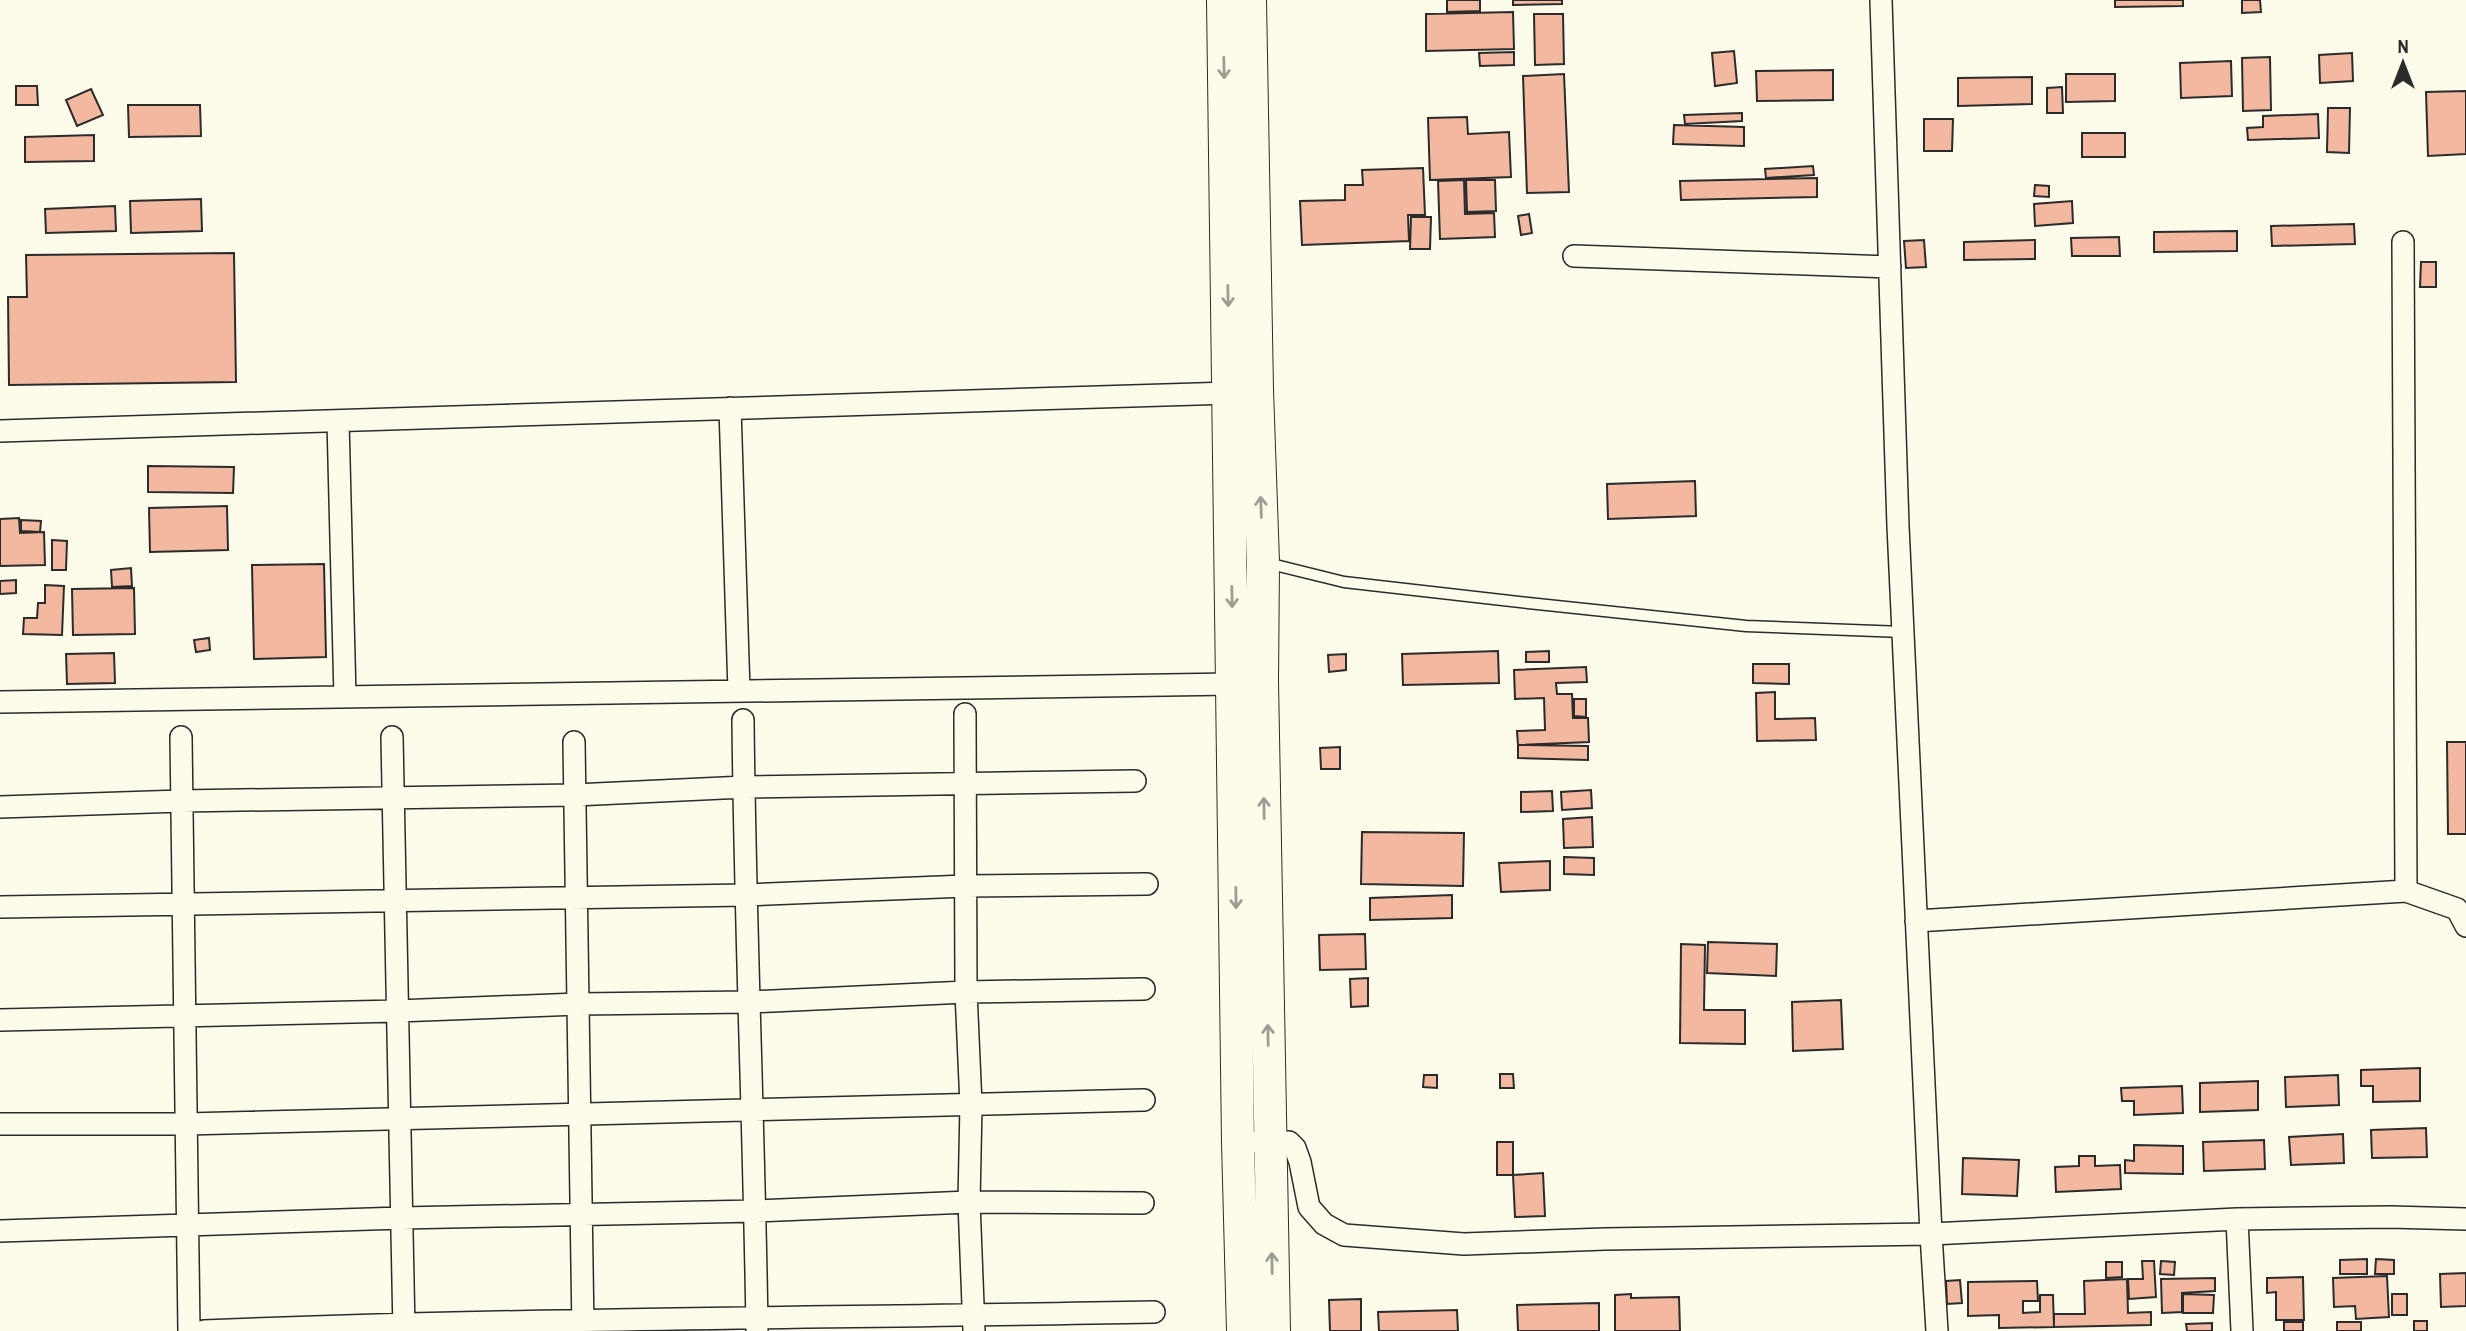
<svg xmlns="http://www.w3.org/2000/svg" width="2466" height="1331" font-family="'Archivo Narrow',sans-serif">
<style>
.building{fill:#f2b8a0;stroke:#2b2b2b;stroke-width:2}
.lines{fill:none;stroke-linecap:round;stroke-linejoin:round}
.service-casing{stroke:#2b2b2b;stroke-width:13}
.minor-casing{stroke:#2b2b2b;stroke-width:24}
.primary-casing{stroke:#2b2b2b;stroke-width:34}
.service{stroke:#fdfbea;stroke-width:10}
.minor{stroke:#fdfbea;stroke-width:21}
.primary{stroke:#fdfbea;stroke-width:32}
.oneway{stroke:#9e9d94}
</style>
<rect width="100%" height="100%" fill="#fdfbea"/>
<path class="building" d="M1447,0H1480V11L1447,12Z
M1513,0H1562V4L1513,5Z
M2115,0H2183V6L2115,7Z
M2242,0H2260L2261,12L2242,13Z
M1513,12L1514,49L1426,51V14Z
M1534,14H1563L1564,64L1535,65Z
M1734,51L1737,83L1715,86L1712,53Z
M1514,52V65L1480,66L1479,53Z
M2352,53L2353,81L2320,83L2319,55Z
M2270,57L2271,110L2243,111L2242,58Z
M2231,61L2232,96L2181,98L2180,63Z
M1833,70V100L1757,101L1756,71Z
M1564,74L1569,192L1527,193L1523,76Z
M2066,74H2115V101L2066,102Z
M2032,77V104L1958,106V78Z
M16,86H37L38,105H16Z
M2062,87L2063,113H2047V88Z
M91,89L103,115L77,126L66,100Z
M2466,91V154L2428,156L2426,92Z
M128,105H200L201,136L129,137Z
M2328,108H2350L2349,153L2327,152Z
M1742,113V121L1685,124L1684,115Z
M2318,114L2319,138L2248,140L2247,128L2263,127V116Z
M1467,117L1468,134L1509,132L1511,177L1430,180L1428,118Z
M1924,119H1953L1952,151H1924Z
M1674,125L1744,127V146L1673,144Z
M2082,133H2125V157H2082Z
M94,135V161L25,162V137Z
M1813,166L1814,175L1766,178L1765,169Z
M1423,168L1425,215H1408L1409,241L1302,245L1300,201L1345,200V185H1363L1362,170Z
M1817,178V197L1681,200L1680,181Z
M1464,180L1465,214L1494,213L1495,237L1440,239L1438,181Z
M1466,180H1495L1496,211L1467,212Z
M2035,185L2049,186V197L2034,196Z
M201,199L202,231L131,233L130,201Z
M2072,201L2073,223L2035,226L2034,204Z
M115,206L116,231L46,233L45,209Z
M1529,214L1532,233L1521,235L1518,216Z
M1411,217H1431L1430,249H1410Z
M2354,224L2355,244L2272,246L2271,226Z
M2237,231V251L2154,252V232Z
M2119,237L2120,256H2072L2071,238Z
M1924,240L1926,267L1906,268L1904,241Z
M2035,240V259L1964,260V242Z
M234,253L236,382L9,385L8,297H27L26,255Z
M2421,262H2436V287H2420Z
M148,466L234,467L233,493L148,492Z
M1695,481L1696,516L1608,519L1607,484Z
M227,506L228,550L150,552L149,508Z
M19,518L20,533L44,532L45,565L0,566V519Z
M21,520L41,521L40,532L21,531Z
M52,540L67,541L66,570H52Z
M324,564L326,657L254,659L252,565Z
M131,568L132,586L112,587L111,570Z
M16,580V593L0,594V581Z
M45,585L64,586L62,635L23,634L24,618H37L38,603H45Z
M134,588L135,634L73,635L72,589Z
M209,638L210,650L196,652L194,640Z
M1498,651L1499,683L1403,685L1402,654Z
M1549,651V662H1526V652Z
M114,653L115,683L67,684L66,654Z
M1346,654V670L1329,672L1328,655Z
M1753,664H1789V684L1753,683Z
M1586,667L1587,682L1556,683L1557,694H1572L1573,718H1588L1589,742L1518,745L1517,731L1545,730L1544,698L1515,699L1514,670Z
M1775,692V719L1815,718L1816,740L1757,741L1756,693Z
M1574,699H1586V717L1574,716Z
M2447,742H2466V834H2448Z
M1518,745L1588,746V760L1518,758Z
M1340,747V769H1321L1320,748Z
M1591,790L1592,808L1562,810L1561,792Z
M1552,791L1553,811L1521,812V792Z
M1592,817L1593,847L1564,848L1563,819Z
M1362,832L1464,833L1463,886L1361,884Z
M1564,857L1594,858V875L1564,874Z
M1550,861V890L1501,892L1499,863Z
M1452,895V918L1370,920V898Z
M1365,934L1366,969L1320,970L1319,935Z
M1708,942L1777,944L1776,976L1707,973Z
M1681,944L1705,945L1704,1010H1745V1044L1680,1043Z
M1368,978V1006L1351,1007L1350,979Z
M1841,1000L1843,1049L1793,1051L1792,1002Z
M2420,1068V1101L2373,1102V1086H2361V1070Z
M1500,1074H1513L1514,1088H1500Z
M1424,1075H1437V1088L1423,1087Z
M2338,1075L2339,1105L2286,1107L2285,1077Z
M2258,1081V1110L2200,1112V1083Z
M2182,1086L2183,1113L2134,1115V1101H2122L2121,1088Z
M2426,1128L2427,1157L2372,1158L2371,1130Z
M2343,1134L2344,1163L2291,1165L2289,1137Z
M2264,1140L2265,1169L2204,1171L2203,1142Z
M1497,1142H1513V1175H1497Z
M2134,1145L2183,1146V1174L2125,1173V1160L2134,1161Z
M2079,1156H2095V1166L2120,1165L2121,1189L2056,1192L2055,1167L2079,1166Z
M1963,1158L2019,1160L2017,1196L1962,1194Z
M1543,1173L1545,1216L1515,1217L1513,1175Z
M2367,1259V1274H2340V1260Z
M2376,1259L2394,1260V1274H2375Z
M2142,1261H2154L2156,1297L2129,1299L2128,1279H2143Z
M2161,1261L2175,1262L2174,1275L2160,1274Z
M2106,1262H2122V1277L2106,1278Z
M2466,1273V1306L2441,1307L2440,1274Z
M2387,1276L2389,1317L2356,1319L2355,1306L2334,1307L2333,1278Z
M2303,1277L2304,1320H2276V1292L2267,1293V1278Z
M2215,1278V1291L2182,1293V1312L2162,1313L2161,1279Z
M2127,1279L2128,1313L2151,1312V1325L2054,1327V1314H2085L2084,1281Z
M1960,1280L1962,1303L1947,1304L1946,1281Z
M2037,1281L2038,1301H2023V1313L2040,1312V1295H2053L2054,1327L1999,1328V1315L1968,1316V1282Z
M1631,1294V1298L1679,1297L1680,1331H1615V1295Z
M2183,1294L2214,1295L2213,1313H2183Z
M2392,1294H2407V1315H2392Z
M1361,1299V1331H1330L1329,1300Z
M1599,1303V1331H1518L1517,1305Z
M1457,1310L1458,1331H1379L1378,1312Z
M2414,1321H2427V1331H2414Z
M2284,1322H2303V1331H2284Z
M2337,1322H2361V1331H2337Z
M2212,1323V1331H2187L2186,1324Z"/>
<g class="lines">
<defs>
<path id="service" d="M1267,563L1344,582L1528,603L1746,626L1903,632"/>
<path id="minor" d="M1881,0L1898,526L1931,1234L1937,1331
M2403,242L2406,891
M1574,256L1890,267
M730,408L739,691
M338,421L345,697
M0,431L1230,393
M0,702L1233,684
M965,714L966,992L971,1105L969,1202L974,1331
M743,720C745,923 754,1126 757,1329
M181,737L189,1331
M392,737L404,1331
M574,742L583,1331
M0,807L181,801L575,795L744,787L1135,781
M0,907L746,895L965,886L1147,884
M1916,921L2406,891L2457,909L2466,926
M0,1020L397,1011L578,1004L749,1002L966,992L1144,989
M0,1124H186L1144,1100
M1258,1142H1289L1295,1148L1300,1162L1309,1207L1324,1224L1344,1235L1464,1244L1605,1239L1931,1234L2237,1219L2390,1217L2466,1219
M2237,1219L2242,1331
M0,1231L401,1218L756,1211L969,1202L1143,1203
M204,1331C521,1318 838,1318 1154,1312"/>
<path id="primary" d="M1223,0L1238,1143L1243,1331
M1250,0L1257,390L1263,562L1262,681L1274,1331"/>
</defs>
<use href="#service" class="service-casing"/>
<use href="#minor" class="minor-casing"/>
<use href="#primary" class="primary-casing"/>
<use href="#service" class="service"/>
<use href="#minor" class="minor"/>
<use href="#primary" class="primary"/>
</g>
<defs><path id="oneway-shaft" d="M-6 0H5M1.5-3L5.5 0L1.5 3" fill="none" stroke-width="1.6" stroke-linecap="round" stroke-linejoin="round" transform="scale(1.75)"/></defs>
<g class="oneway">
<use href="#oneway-shaft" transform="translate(1224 68) rotate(89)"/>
<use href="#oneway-shaft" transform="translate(1228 296) rotate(89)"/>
<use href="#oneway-shaft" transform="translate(1261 507) rotate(-92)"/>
<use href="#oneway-shaft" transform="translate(1232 597) rotate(89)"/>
<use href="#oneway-shaft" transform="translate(1264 808) rotate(-91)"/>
<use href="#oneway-shaft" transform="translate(1236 898) rotate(89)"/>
<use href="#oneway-shaft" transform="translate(1268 1035) rotate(-91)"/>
<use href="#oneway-shaft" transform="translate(1272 1263) rotate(-91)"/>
</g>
<g transform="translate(2403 63)" stroke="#fdfbea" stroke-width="5" paint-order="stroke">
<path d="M0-5L12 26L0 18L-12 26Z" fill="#2b2b2b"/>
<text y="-10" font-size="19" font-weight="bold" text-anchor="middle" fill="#2b2b2b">N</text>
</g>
</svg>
